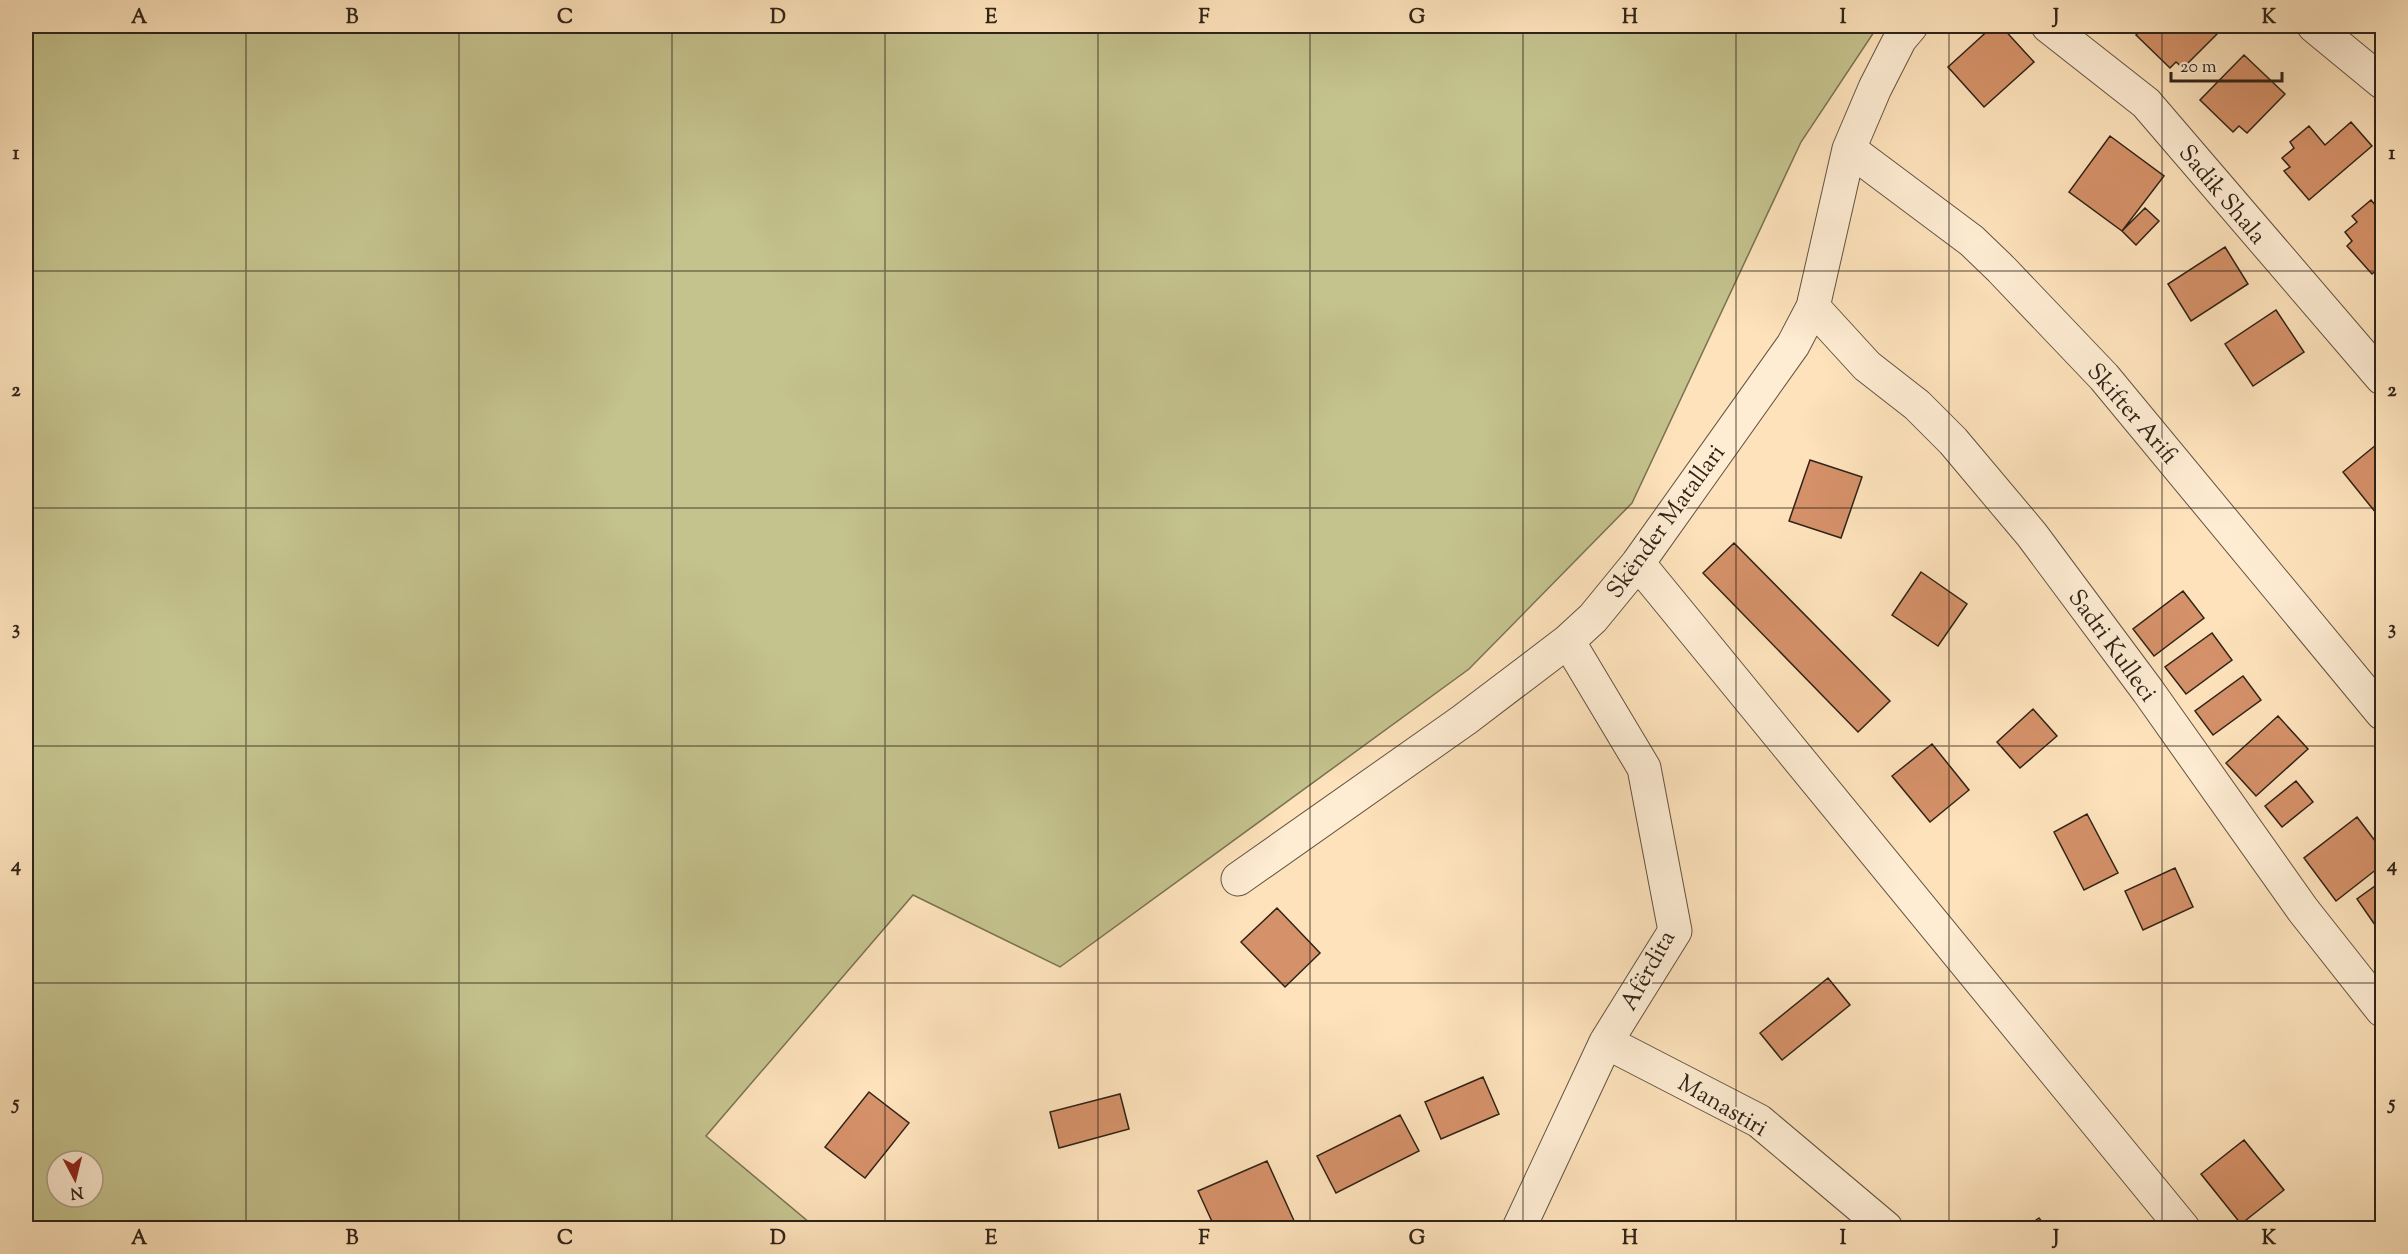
<svg xmlns="http://www.w3.org/2000/svg" width="2408" height="1254" font-family="'Sorts Mill Goudy',serif">
<style>
.green{fill:#c4c28d;stroke:#7a7252;stroke-width:1.5;fill-rule:evenodd}
.building{fill:#d59169;stroke:#302318;stroke-width:1.5}
.lines{fill:none;stroke-linecap:round;stroke-linejoin:round}
.minor-casing{stroke:#635341;stroke-width:35}
.minor{stroke:#feecd3;stroke-width:33}
.grid{fill:none;stroke:#302318;stroke-width:1.5;stroke-opacity:0.55}
.labels{text-anchor:middle;stroke-width:4.5;stroke-linejoin:round;paint-order:stroke}
.street-label{font-size:24px;fill:#302318;stroke:#feecd3}
.neatline{fill:none;stroke:#302318;stroke-width:2}
.grid-label{font-size:20px;text-anchor:middle;font-weight:bold;fill:#302318}
</style>
<rect width="100%" height="100%" fill="#fde2bb"/>
<filter id="stains"><feTurbulence type="fractalNoise" baseFrequency=".00333" numOctaves="4"/><feColorMatrix values="0 0 0 0 .2 0 0 0 0 .09 0 0 0 0 .02 0 0 0 .5 -.17"/></filter>
<radialGradient id="worn" r=".72"><stop offset=".6" stop-color="#630" stop-opacity="0"/><stop offset="1" stop-color="#630" stop-opacity=".3"/></radialGradient>
<path class="green" d="M26,26H1878L1801,142L1632,503L1469,669L1060,967L913,895L706,1136L816,1228H26ZM57,1161H93V1197H57Z"/>
<path class="building" d="M1993,26H2001L2034,62L1984,107L1948,67Z
M2145,26H2216L2221,30L2183,68L2176,62L2170,68L2136,35Z
M2244,55L2285,94L2247,133L2239,126L2233,132L2200,100Z
M2351,122L2372,146L2309,200L2284,171L2290,167L2282,158L2294,148L2290,142L2309,126L2325,145Z
M2110,136L2164,176L2122,231L2069,192Z
M2371,200L2382,213V265L2372,274L2347,246L2352,241L2345,232L2357,222L2352,216Z
M2145,208L2159,221L2136,245L2122,231Z
M2225,247L2248,284L2191,321L2168,284Z
M2276,310L2304,352L2253,386L2225,344Z
M2382,440V508L2376,513L2343,472Z
M1810,460L1862,477L1841,538L1789,521Z
M1734,543L1890,701L1858,732L1703,573Z
M1921,572L1967,604L1938,646L1892,615Z
M2183,591L2204,618L2154,656L2133,629Z
M2212,633L2232,660L2186,694L2165,667Z
M2243,676L2261,700L2213,735L2195,711Z
M2033,709L2057,736L2020,768L1997,742Z
M2278,716L2308,749L2256,796L2226,763Z
M1932,744L1969,790L1930,822L1892,776Z
M2296,781L2313,802L2282,827L2265,806Z
M2087,814L2118,873L2084,890L2054,832Z
M2357,817L2382,850V865L2336,901L2304,858Z
M2175,868L2193,907L2143,930L2125,891Z
M2382,881V935L2357,899Z
M1277,908L1320,953L1285,987L1241,942Z
M1828,978L1850,1005L1782,1060L1760,1033Z
M1483,1077L1499,1114L1441,1139L1425,1102Z
M869,1092L909,1123L865,1178L825,1147Z
M1120,1094L1129,1129L1059,1148L1050,1112Z
M1400,1115L1419,1151L1336,1193L1317,1156Z
M2244,1140L2284,1190L2241,1224L2201,1174Z
M1267,1161L1296,1225L1289,1228H1215L1198,1191Z
M2039,1218L2047,1228H2025Z"/>
<g class="lines">
<defs>
<path id="minor" d="M2048,26L2146,103L2382,378
M2314,26L2382,82
M1849,149L1972,241L2001,269L2104,377L2382,713
M1813,307L1867,366L1917,405L1953,441L2032,535L2148,691L2303,910L2382,1010
M1638,563L2183,1228
M1238,879L1464,720L1568,641L1593,618L1638,563L1793,345L1813,307L1849,149L1875,88L1900,39L1911,26
M1606,1042L1759,1121L1886,1228
M1519,1228L1606,1042L1675,931L1644,768L1568,641"/>
</defs>
<use href="#minor" class="minor-casing"/>
<use href="#minor" class="minor"/>
</g>
<path class="grid" d="M246,26V1228M459,26V1228M672,26V1228M885,26V1228M1098,26V1228M1310,26V1228M1523,26V1228M1736,26V1228M1949,26V1228M2162,26V1228M26,271H2382M26,508H2382M26,746H2382M26,983H2382"/>
<g class="labels">
<g class="street-label">
<text transform="translate(2223 194) rotate(50)" y="8">Sadik Shala</text>
<text transform="translate(2133 413) rotate(49)" y="8">Skifter Arifi</text>
<text transform="translate(1665 521) rotate(-54)" y="8">Skënder Matallari</text>
<text transform="translate(2113 645) rotate(54)" y="8">Sadri Kulleci</text>
<text transform="translate(1647 970) rotate(-61)" y="8">Afërdita</text>
<text transform="translate(1723 1105) rotate(30)" y="8">Manastiri</text>
</g>
</g>
<rect width="2408" height="1254" fill="none" stroke="#fde2bb" stroke-width="66"/>
<g transform="translate(75 1179) rotate(173)"><circle r="28" fill="#feecd3" stroke="#ac9c88" stroke-width="1.5"/>
<path d="M0-4.5L10 22L0 15L-10 22Z" fill="#8f2418"/>
<text y="-9" font-size="16" font-weight="bold" text-anchor="middle" fill="#302318">N</text>
</g>
<path d="M2171 72v9h111v-9" fill="none" stroke="#302318" stroke-width="3"/>
<text x="2180" y="72" font-size="18" fill="#302318" stroke="#feecd3" stroke-width="4.5" paint-order="stroke">20 m</text>
<rect x="33" y="33" width="2342" height="1188" class="neatline"/>
<g class="grid-label">
<text x="139" y="23">A</text>
<text x="352" y="23">B</text>
<text x="565" y="23">C</text>
<text x="778" y="23">D</text>
<text x="991" y="23">E</text>
<text x="1204" y="23">F</text>
<text x="1417" y="23">G</text>
<text x="1630" y="23">H</text>
<text x="1843" y="23">I</text>
<text x="2056" y="23">J</text>
<text x="2269" y="23">K</text>
<text x="16" y="159">1</text>
<text x="2392" y="159">1</text>
<text x="16" y="396">2</text>
<text x="2392" y="396">2</text>
<text x="16" y="634">3</text>
<text x="2392" y="634">3</text>
<text x="16" y="871">4</text>
<text x="2392" y="871">4</text>
<text x="16" y="1109">5</text>
<text x="2392" y="1109">5</text>
<text x="139" y="1244">A</text>
<text x="352" y="1244">B</text>
<text x="565" y="1244">C</text>
<text x="778" y="1244">D</text>
<text x="991" y="1244">E</text>
<text x="1204" y="1244">F</text>
<text x="1417" y="1244">G</text>
<text x="1630" y="1244">H</text>
<text x="1843" y="1244">I</text>
<text x="2056" y="1244">J</text>
<text x="2269" y="1244">K</text>
</g>
<rect width="100%" height="100%" filter="url(#stains)"/>
<rect width="100%" height="100%" fill="url(#worn)"/>
</svg>
